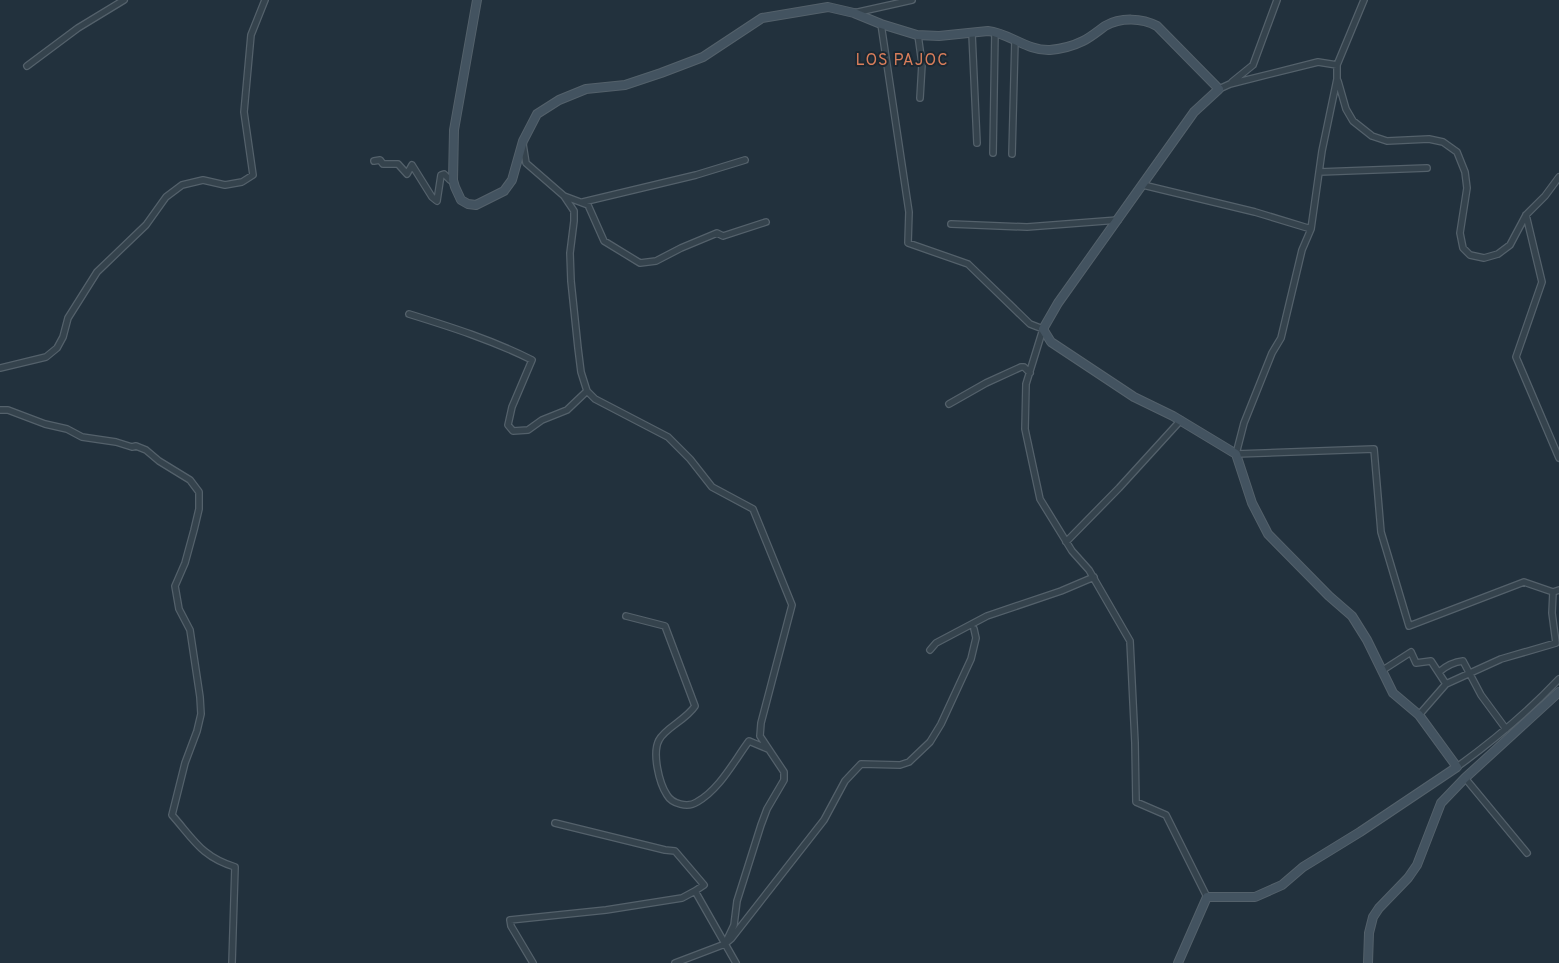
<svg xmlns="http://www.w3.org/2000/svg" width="1559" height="963" font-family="Overpass,sans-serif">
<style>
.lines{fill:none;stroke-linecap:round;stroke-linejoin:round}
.street-casing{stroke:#54616b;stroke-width:8}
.secondary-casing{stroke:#54616b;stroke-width:10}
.street{stroke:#35434d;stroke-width:5.5}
.secondary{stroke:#435360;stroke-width:8}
.labels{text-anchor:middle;stroke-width:4;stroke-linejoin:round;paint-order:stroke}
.quarter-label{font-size:16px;letter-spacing:1px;fill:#da7e5b;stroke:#1b2832}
</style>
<rect width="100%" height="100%" fill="#22313d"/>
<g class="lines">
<defs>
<path id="street" d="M1364,0L1337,65V79L1322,151L1311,229L1302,250L1281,338L1272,353L1244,423L1236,454L1374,449L1381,532L1409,626L1524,582L1553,592L1559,590
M854,13L912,0
M881,24L909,212L908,243L968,264L1030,324L1043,329L1026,384L1025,429L1040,499L1072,551L1089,570L1130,641L1135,743L1136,802L1166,815L1207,897
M972,34L977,143
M918,35L922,64L920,98
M27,66L78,28L124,0
M1338,81L1346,109L1353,121L1372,136L1387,141L1429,139L1443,142L1457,152L1465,172L1467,188L1460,233L1463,248L1470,255L1484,258L1498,254L1510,245L1526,215L1545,196L1559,177
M1232,82L1253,65L1277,0
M1219,89L1230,84L1318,62L1337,65
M523,144L526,163L564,196L574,211V221L570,253L571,281L578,348L581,372L587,391L595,399L668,437L690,459L712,487L753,509L792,605L761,723L760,736L784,772V780L767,809L761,825L737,901L734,925L725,944
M993,153L995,32
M1012,154L1015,40
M374,161L380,160L383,164H398L407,174L412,165L432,197L437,201L441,175L444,174L450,180H453
M1319,172L1427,168
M1143,185L1255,212L1311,229
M564,196L588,205L604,241L640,263L656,261L681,248L717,233L723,236L766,222
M583,202L696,175L745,160
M1526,215L1542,282L1516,357L1559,458
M951,224L1027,227L1118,220
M409,314C451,327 492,340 532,360L512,407L508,425L513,431L528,430L542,420L567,410L587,391
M0,368L46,357L57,348L63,337L68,318L97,272L146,225L166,197L182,185L203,180L225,185L242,182L253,175L244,112L251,35L265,0
M949,404L986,383L1021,367H1024L1030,373
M0,410H8L45,424L67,429L82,437L116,442L132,447L136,446L146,450L159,461L190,480L199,492V509L194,530L185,563L175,586L179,609L190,630L200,697L201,714L197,731L185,763L172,815C194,840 202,857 235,867L232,963
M1066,542L1119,488L1181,420
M626,616L665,626L695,706C686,720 665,728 659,740C652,753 659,783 667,795C672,804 688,808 697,802C720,789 734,761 749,741L768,749
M930,650L936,643L987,616L1061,591L1094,577
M1383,670L1411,652L1416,663L1431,661L1446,684
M1439,672C1446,666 1453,662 1463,661L1481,695L1506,729
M1419,715L1446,684L1501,659L1556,643L1552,613L1553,592
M1457,767C1494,740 1528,712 1559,679
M1465,778L1527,853
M555,823L665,850L675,851L704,885L695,891L736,963
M533,963L511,926L510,920L606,910L682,898L695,891
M675,963L725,944L731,939L824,820L845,781L861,764L900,765L909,762L930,742L941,724L971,659L976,638L974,629"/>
<path id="secondary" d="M477,0L454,130L453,180L455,187L461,200L468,204L476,205L504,191L512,180L523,141L537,114L559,100L586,89L625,85L661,73L703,57L762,18L828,7L854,13L881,24L917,35L939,36L988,31C1009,33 1027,51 1050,50C1060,49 1073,46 1083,41C1091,37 1098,31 1105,26C1121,17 1142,18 1157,26L1219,89L1194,112L1058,303L1043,329L1051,342L1134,397L1173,416L1236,454L1252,503L1268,534L1329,596L1352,616L1367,640L1393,693L1419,715L1457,767L1360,832L1303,867L1282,885L1255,897H1207L1178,963
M1368,963L1369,933L1373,917L1379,908L1408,878L1417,865L1441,803L1465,778L1559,692"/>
</defs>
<use href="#street" class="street-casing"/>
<use href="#secondary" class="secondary-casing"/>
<use href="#street" class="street"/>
<use href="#secondary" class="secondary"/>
</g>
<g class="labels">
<g class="quarter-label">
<text x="902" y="65">LOS PAJOC</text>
</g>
</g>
</svg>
